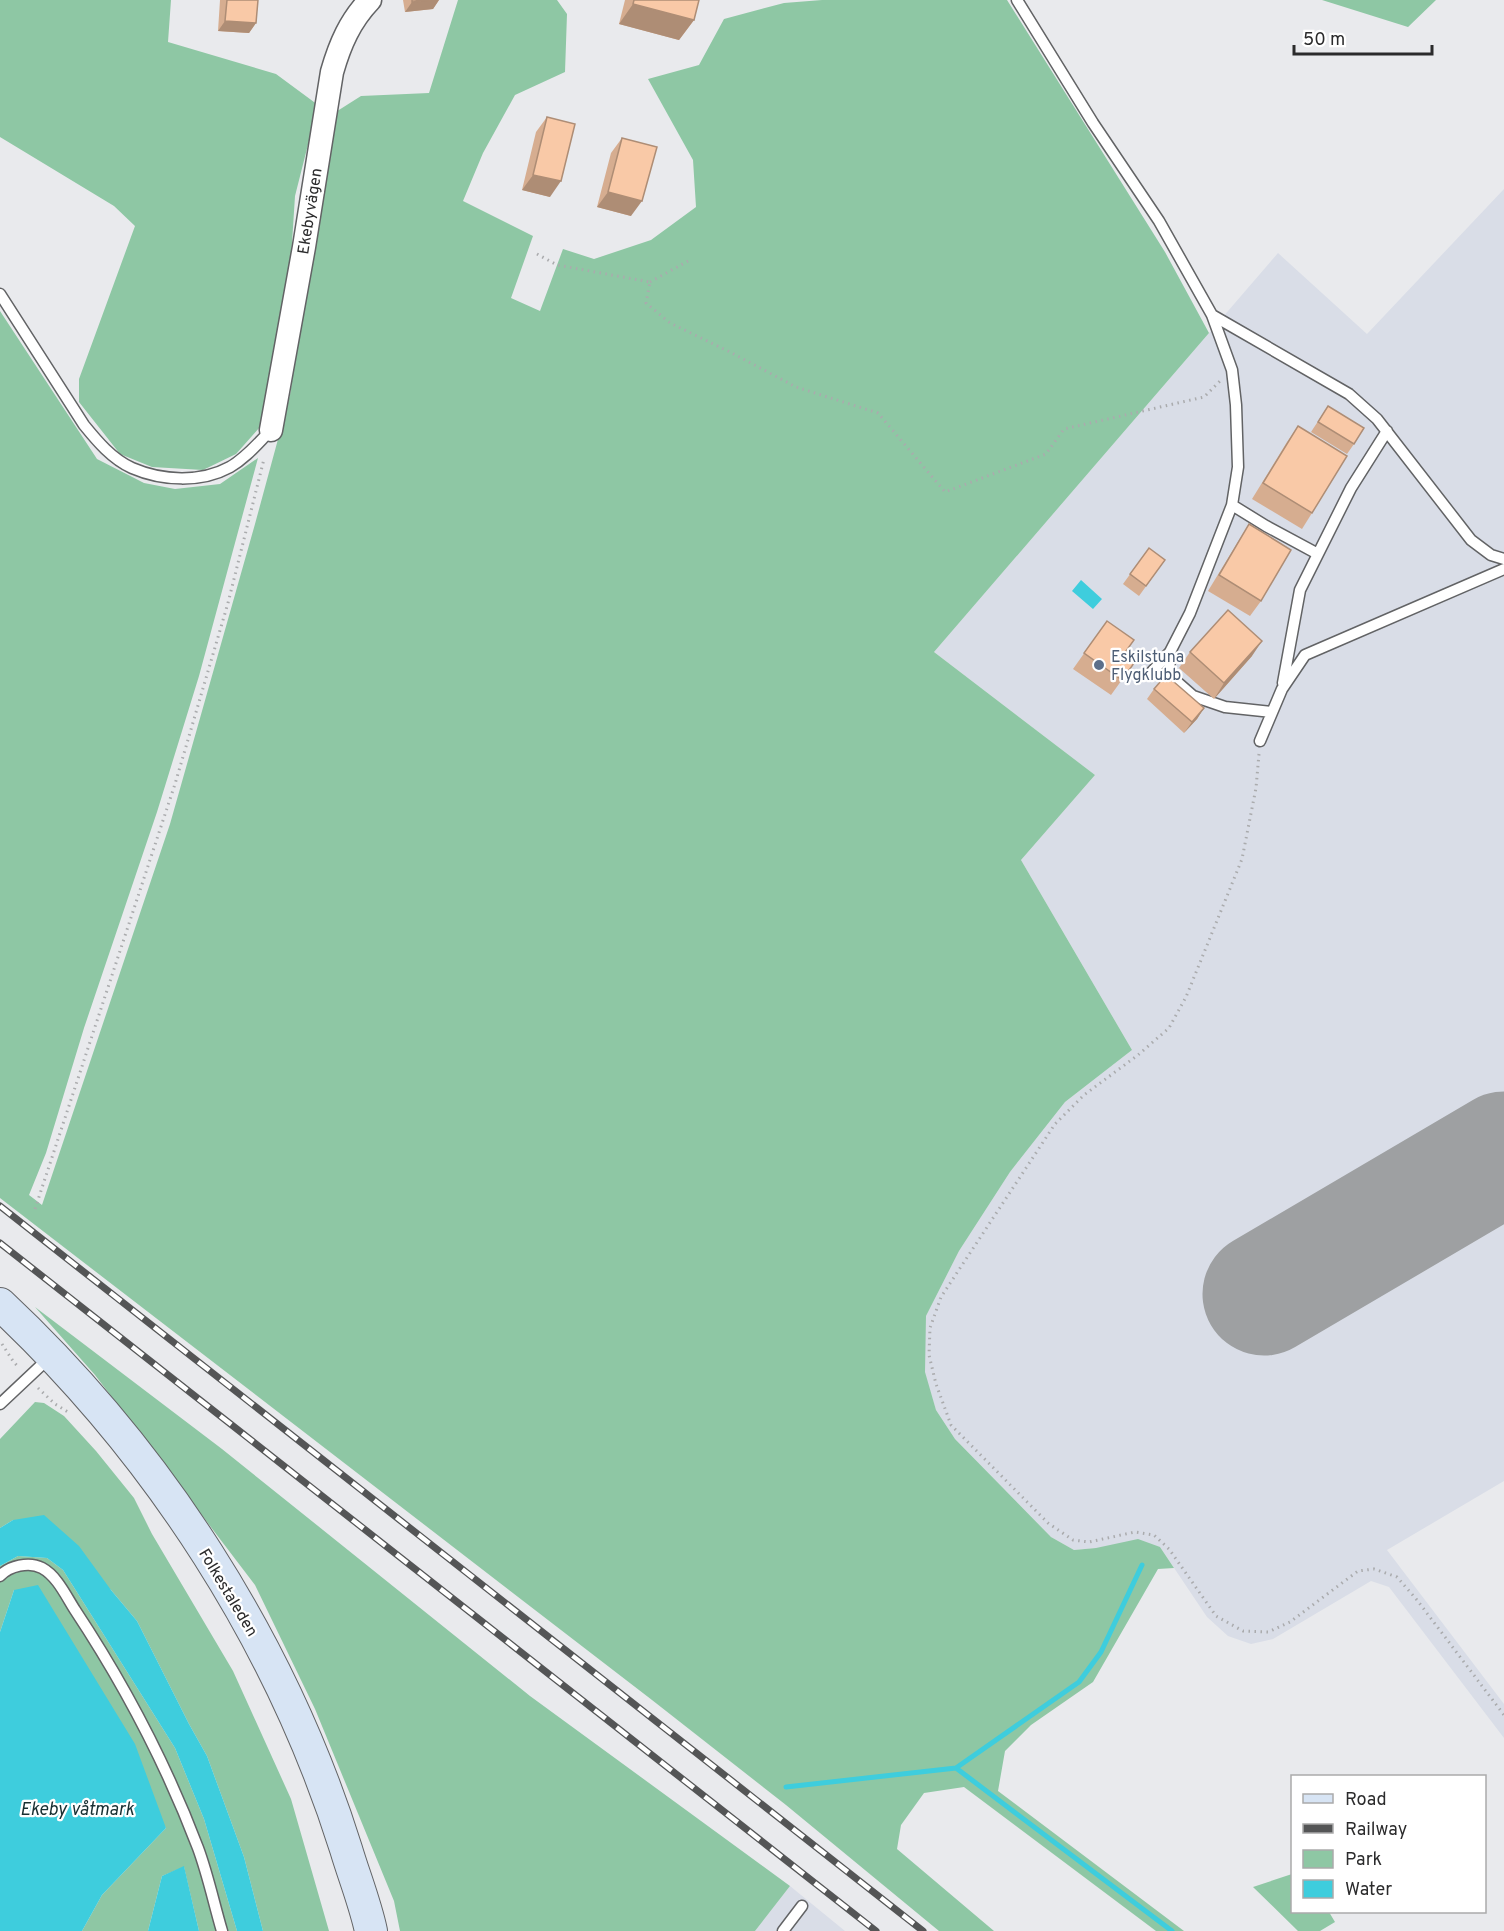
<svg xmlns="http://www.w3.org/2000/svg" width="1504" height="1931" font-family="Overpass,sans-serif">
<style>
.built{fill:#d9dde7}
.green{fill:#8ec7a4}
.water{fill:#3ecddd}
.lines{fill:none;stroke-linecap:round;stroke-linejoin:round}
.stream{stroke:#3ecddd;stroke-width:5}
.runway{stroke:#9ea0a2;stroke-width:123}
.lane-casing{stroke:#626365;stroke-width:13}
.street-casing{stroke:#626365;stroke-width:25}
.secondary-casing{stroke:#626365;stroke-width:34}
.path{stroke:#aaabad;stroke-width:3;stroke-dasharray:1.5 4.5;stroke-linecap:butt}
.lane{stroke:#fff;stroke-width:10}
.street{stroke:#fff;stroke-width:22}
.secondary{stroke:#d7e4f4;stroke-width:32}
.rail-casing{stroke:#545556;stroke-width:7}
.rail{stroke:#fff;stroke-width:4.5;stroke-dasharray:14;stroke-linecap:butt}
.wall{fill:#d6ad90}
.shaded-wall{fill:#ae8d75}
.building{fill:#f9c9a7;stroke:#ae8d75;stroke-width:1.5}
.service-dot{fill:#5c6f8a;stroke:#fff;stroke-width:2}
.labels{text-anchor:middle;stroke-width:4.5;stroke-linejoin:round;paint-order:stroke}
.street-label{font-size:16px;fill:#2b2b2c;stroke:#fff}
.service-label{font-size:16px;fill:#4e5e75;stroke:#fff;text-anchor:start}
.water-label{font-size:18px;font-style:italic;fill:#182f32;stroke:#fff}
</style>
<rect width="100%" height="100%" fill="#e9eaed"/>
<path class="built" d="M1504,189V1481L1387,1550L1504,1704V1738L1389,1587L1371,1581L1273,1639L1251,1644L1228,1636L1207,1617L1160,1547L1096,1548L1074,1550L1051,1537L955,1439L936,1410L923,1368L926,1316L959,1251L1010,1172L1065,1102L1132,1050L1021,860L1095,775L934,652L1278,253L1367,334Z
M790,1886L845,1931H755Z"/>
<path class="green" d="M0,0H171L168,42L276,74L318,105L295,196L289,290L273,390L260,427L236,454L203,470L152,467L120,454L79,402V379L135,226L114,206L0,137Z
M458,0H557L567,14L565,72L515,95L483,153L463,201L533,236L511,298L540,311L563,249L594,259L651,240L696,207L693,160L648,79L699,65L724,19L784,3L822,0H1007L1165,252L1209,333L934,652L1095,775L1021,860L1132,1050L1065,1102L1010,1172L959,1251L926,1316L925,1372L936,1410L955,1439L1051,1537L1074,1550L1096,1548L1138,1539L1160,1547L1174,1568L1158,1569L1093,1682L1031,1725L1005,1751L998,1791L1184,1931H1156L964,1787L924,1793L901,1825L897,1849L994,1931H939L786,1805L652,1700L0,1198V311L97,459L144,483L175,489L220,484L258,458L199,676L157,812L84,1028L46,1153L29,1195L42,1205L170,824L255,524L290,395L331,115L361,96L429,93Z
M1322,0H1436L1408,27Z
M35,1307L222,1449L530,1696L790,1886L755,1931H400L394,1901L315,1709L255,1585L95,1375Z
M35,1402L44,1403L64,1416L96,1451L134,1498L152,1534L233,1671L291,1799L329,1931H263L244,1857L207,1756L189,1724L137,1621L111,1590L13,1520L0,1528V1439Z
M18,1556L47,1558L63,1570L175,1748L204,1819L237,1931H199L184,1867L162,1876L148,1931H82L102,1895L166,1828L14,1590L0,1632V1566Z
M1292,1874V1912H1329L1335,1922L1320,1931H1298L1253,1887Z"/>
<path class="water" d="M1081,580L1102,599L1093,609L1072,591Z
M44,1515L79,1546L111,1590L137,1621L189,1724L207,1756L244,1857L263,1931H237L204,1819L175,1748L63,1570L47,1558L18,1556L0,1566V1528L13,1520Z
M38,1585L135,1744L166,1828L102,1895L82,1931H0V1632L14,1590Z
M184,1866L199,1931H148L162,1876Z"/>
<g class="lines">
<path class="stream" d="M956,1768L1079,1682L1101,1652L1142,1565
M786,1787L956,1768L1172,1931"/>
<path class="runway" d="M1264,1294L1504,1153"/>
<defs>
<path id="lane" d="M1017,0L1093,123L1159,221L1212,315L1349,394L1377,419L1471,540L1491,555L1504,559
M0,294L84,425C97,441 112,459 132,468C162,481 201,483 230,467C246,458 258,443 271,430
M1232,505L1266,526L1318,554
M1170,652L1169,675L1193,696L1225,707L1272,712
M1149,675L1170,652L1190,613L1232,505L1238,467L1236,405L1232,370L1212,315
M1283,683L1300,590L1351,488L1387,431
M1260,741L1282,689L1305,655L1504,569
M0,1404L50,1357
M0,1576C9,1566 29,1561 42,1568C57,1576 66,1596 75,1610C124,1684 166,1764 198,1848C208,1875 214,1904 222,1931
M783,1931L802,1906"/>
<path id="street" d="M271,430L304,247L332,72C340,44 350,21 370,0"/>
<path id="secondary" d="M0,1304C158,1452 281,1642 346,1849C354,1876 365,1903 371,1931"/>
</defs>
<use href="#lane" class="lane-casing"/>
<use href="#street" class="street-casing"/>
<use href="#secondary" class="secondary-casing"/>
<path class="path" d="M537,254L557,265L650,282L646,303L670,323L730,352L796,387L878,413L945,492L1046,454L1064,429L1204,397L1220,381
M650,282L688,261
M1259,754L1256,788L1242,859L1186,997L1169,1028L1138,1055L1084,1095L1055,1124L941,1297L930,1328L929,1355L936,1384L951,1425L1048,1523L1073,1540L1089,1542L1135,1532L1154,1535L1169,1549L1216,1616L1243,1631L1268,1632L1290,1622L1358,1571L1374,1569L1397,1577L1417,1600L1504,1715
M35,1209L175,784L228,603L264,459
M2,1344L13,1361L19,1368
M38,1388L55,1404L68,1412"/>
<use href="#lane" class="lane"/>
<use href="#street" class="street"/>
<use href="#secondary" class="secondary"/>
<defs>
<path id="rail" d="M0,1206L923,1931
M0,1243L876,1931"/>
</defs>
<use href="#rail" class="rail-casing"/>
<use href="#rail" class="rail"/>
</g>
<path class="wall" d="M220,0H258L256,23L249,33L218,31Z
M403,0H439L433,9L405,12Z
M625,0H699L694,20L679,40L619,24Z
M547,117L550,197L522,190L536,132Z
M622,138L631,216L597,207L611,153Z
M1328,406L1354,444L1347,454L1311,432Z
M1298,426L1312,513L1302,529L1252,499L1287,442Z
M1249,524L1261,601L1250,616L1208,591L1239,540Z
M1149,548L1165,560L1139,596L1123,584Z
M1107,621L1126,651L1137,659L1111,695L1073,669Z
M1190,652L1252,656L1214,699L1179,668Z
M1154,689L1204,708L1197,719L1184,733L1147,699Z"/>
<path class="shaded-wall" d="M431,0H439L433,9L405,12L412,2Z
M633,4L694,20L679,40L619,24Z
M225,21L256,23L249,33L218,31Z
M533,175L561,181L550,197L522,190Z
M608,192L642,201L631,216L597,207Z
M1262,641L1252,656L1214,699L1224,683Z
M1204,708L1197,719L1184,733L1192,722Z"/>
<path class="building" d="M227,0H258L256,23L225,21Z
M412,0H431L412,2Z
M634,0H699L694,20L633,4Z
M547,117L575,124L561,181L533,175Z
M622,138L657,147L642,201L608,192Z
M1328,406L1364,428L1354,444L1318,422Z
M1298,426L1347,456L1312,513L1263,483Z
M1249,524L1291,550L1261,601L1219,575Z
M1149,548L1165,560L1146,586L1130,574Z
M1228,610L1262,641L1224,683L1190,652Z
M1107,621L1134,640L1126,651L1137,659L1122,680L1084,653Z
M1166,675L1204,708L1192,722L1154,689Z"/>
<circle class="service-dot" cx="1099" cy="665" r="6"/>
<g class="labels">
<g class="street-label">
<text transform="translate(309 211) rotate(-81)" y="6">Ekebyvägen</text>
<text transform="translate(229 1592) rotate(59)" y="6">Folkestaleden</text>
</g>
<g class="service-label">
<text x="1111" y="662">Eskilstuna<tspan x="1111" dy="18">Flygklubb</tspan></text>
</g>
<g class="water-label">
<text x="77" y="1815">Ekeby våtmark</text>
</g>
</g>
<rect x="1291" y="1775" width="195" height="138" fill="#ffffff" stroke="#aaaaab" stroke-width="1.5"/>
<rect x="1303" y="1794" width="30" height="9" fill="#d7e4f4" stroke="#aaaaab" stroke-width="1.5"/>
<text x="1345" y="1805" font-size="18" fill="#2b2b2c">Road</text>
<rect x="1303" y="1824" width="30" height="9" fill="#545556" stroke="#aaaaab" stroke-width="1.5"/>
<text x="1345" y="1835" font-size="18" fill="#2b2b2c">Railway</text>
<rect x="1303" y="1850" width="30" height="18" fill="#8ec7a4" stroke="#aaaaab" stroke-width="1.5"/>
<text x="1345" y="1865" font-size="18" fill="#2b2b2c">Park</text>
<rect x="1303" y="1880" width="30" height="18" fill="#3ecddd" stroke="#aaaaab" stroke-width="1.5"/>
<text x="1345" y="1895" font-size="18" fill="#2b2b2c">Water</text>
<path d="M1294 45v9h138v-9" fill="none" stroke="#2b2b2c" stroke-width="3"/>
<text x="1303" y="45" font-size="18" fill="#2b2b2c" stroke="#ffffff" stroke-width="4.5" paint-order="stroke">50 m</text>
</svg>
